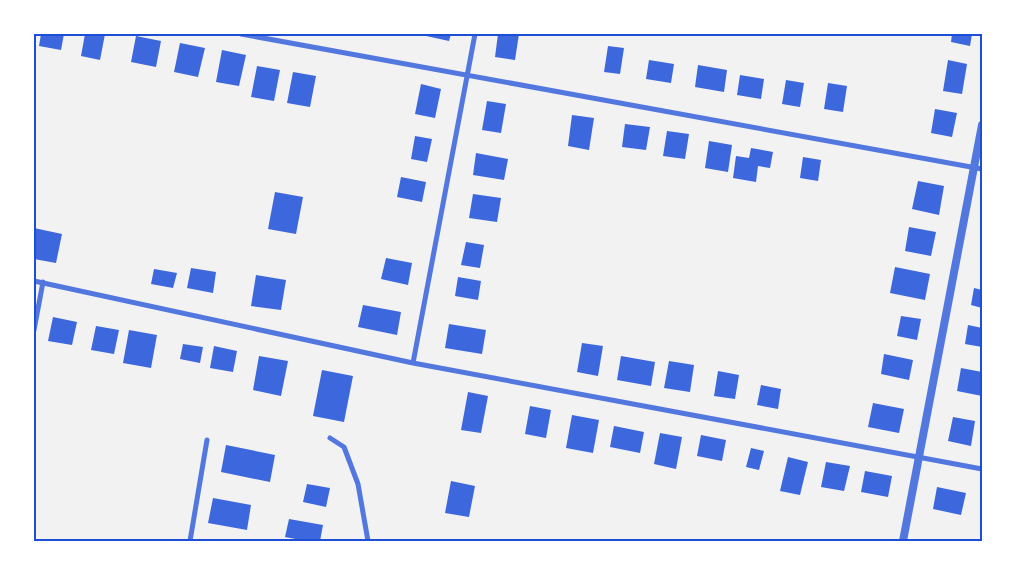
<svg xmlns="http://www.w3.org/2000/svg" width="1016" height="575" font-family="'Fira Sans',sans-serif">
<style>
.building{fill:#3d67dc}
.lines{fill:none;stroke-linecap:round;stroke-linejoin:round}
.minor{stroke:#5277de;stroke-width:5}
.tertiary{stroke:#5277de;stroke-width:8}
.neatline{fill:none;stroke:#1d4ed8;stroke-width:2}
</style>
<rect width="100%" height="100%" fill="#f2f2f2"/>
<path class="building" d="M41,34H64L61,50L39,46Z
M85,34H105L100,60L81,56Z
M417,34H451L449,41Z
M498,34H519L515,60L495,57Z
M952,34H972L970,46L951,42Z
M136,36L161,41L156,67L131,62Z
M180,43L205,48L198,77L174,72Z
M608,46L624,48L620,74L604,72Z
M222,50L246,55L239,86L216,82Z
M649,60L674,64L671,83L646,79Z
M948,60L967,64L962,94L943,91Z
M698,65L727,70L724,92L695,87Z
M257,66L280,70L274,101L251,97Z
M293,72L316,76L310,107L287,103Z
M740,75L764,79L761,99L737,95Z
M786,80L804,83L800,107L782,104Z
M828,83L847,86L843,112L824,109Z
M421,84L441,89L435,118L415,114Z
M487,101L506,104L501,133L482,130Z
M935,109L957,113L952,137L931,133Z
M572,115L594,118L589,150L568,146Z
M625,124L650,127L646,150L622,147Z
M667,131L689,134L685,159L663,156Z
M415,136L432,139L427,162L411,159Z
M709,141L732,145L728,172L705,168Z
M751,148L773,152L770,168L758,166L756,182L733,178L736,156L749,158Z
M476,153L508,159L504,180L473,175Z
M803,157L821,160L818,181L800,178Z
M401,177L426,182L422,202L397,197Z
M918,181L944,186L939,215L912,209Z
M275,192L303,197L296,234L268,229Z
M473,194L501,198L497,222L469,218Z
M909,227L936,232L931,256L905,251Z
M34,228L62,234L56,263L34,259Z
M466,242L484,245L480,268L461,265Z
M386,258L412,263L408,285L381,279Z
M895,267L930,274L925,300L890,293Z
M191,268L216,272L213,293L187,288Z
M154,269L177,273L173,288L151,284Z
M256,275L286,280L281,310L251,306Z
M458,277L481,281L478,300L455,296Z
M974,288L982,290V308L971,305Z
M363,305L401,312L397,335L358,327Z
M901,316L921,319L917,340L897,336Z
M53,317L77,322L72,345L48,341Z
M449,324L486,330L482,354L445,348Z
M968,325L982,328V347L965,344Z
M96,326L119,330L114,354L91,350Z
M129,330L157,335L151,368L123,363Z
M582,343L603,346L598,376L577,372Z
M183,344L203,347L200,363L180,359Z
M214,346L237,351L233,372L210,368Z
M884,354L913,360L909,380L881,374Z
M259,356L288,361L281,396L253,390Z
M621,356L655,362L651,386L617,380Z
M669,361L694,365L690,392L664,388Z
M961,368L982,372V396L957,391Z
M322,370L353,376L344,422L313,416Z
M718,371L739,375L735,399L714,396Z
M761,385L781,389L778,409L757,405Z
M468,392L488,396L481,433L461,430Z
M873,403L904,409L899,433L868,427Z
M530,406L551,410L546,438L525,434Z
M572,415L599,420L593,453L566,448Z
M953,417L975,421L971,446L948,441Z
M614,426L644,432L640,453L610,447Z
M660,433L682,437L676,469L654,464Z
M701,435L726,440L722,461L697,456Z
M226,445L275,455L270,482L221,472Z
M751,448L764,451L759,470L746,467Z
M788,457L808,462L800,495L780,491Z
M826,462L850,466L844,491L821,487Z
M865,471L892,476L888,497L861,492Z
M451,481L475,486L469,517L445,513Z
M307,484L330,488L326,507L303,502Z
M937,487L966,493L961,515L933,509Z
M213,498L251,505L247,530L208,523Z
M289,519L323,525L320,541H306L285,537Z"/>
<g class="lines">
<path class="minor" d="M241,34L982,169
M34,281L413,363L982,469
M34,330L43,282
M413,363L475,34
M330,438L344,447L358,484L368,541
M190,541L207,440"/>
<path class="tertiary" d="M903,541L982,125"/>
</g>
<rect width="1016" height="575" fill="none" stroke="#ffffff" stroke-width="70"/>
<rect x="35" y="35" width="946" height="505" class="neatline"/>
</svg>
